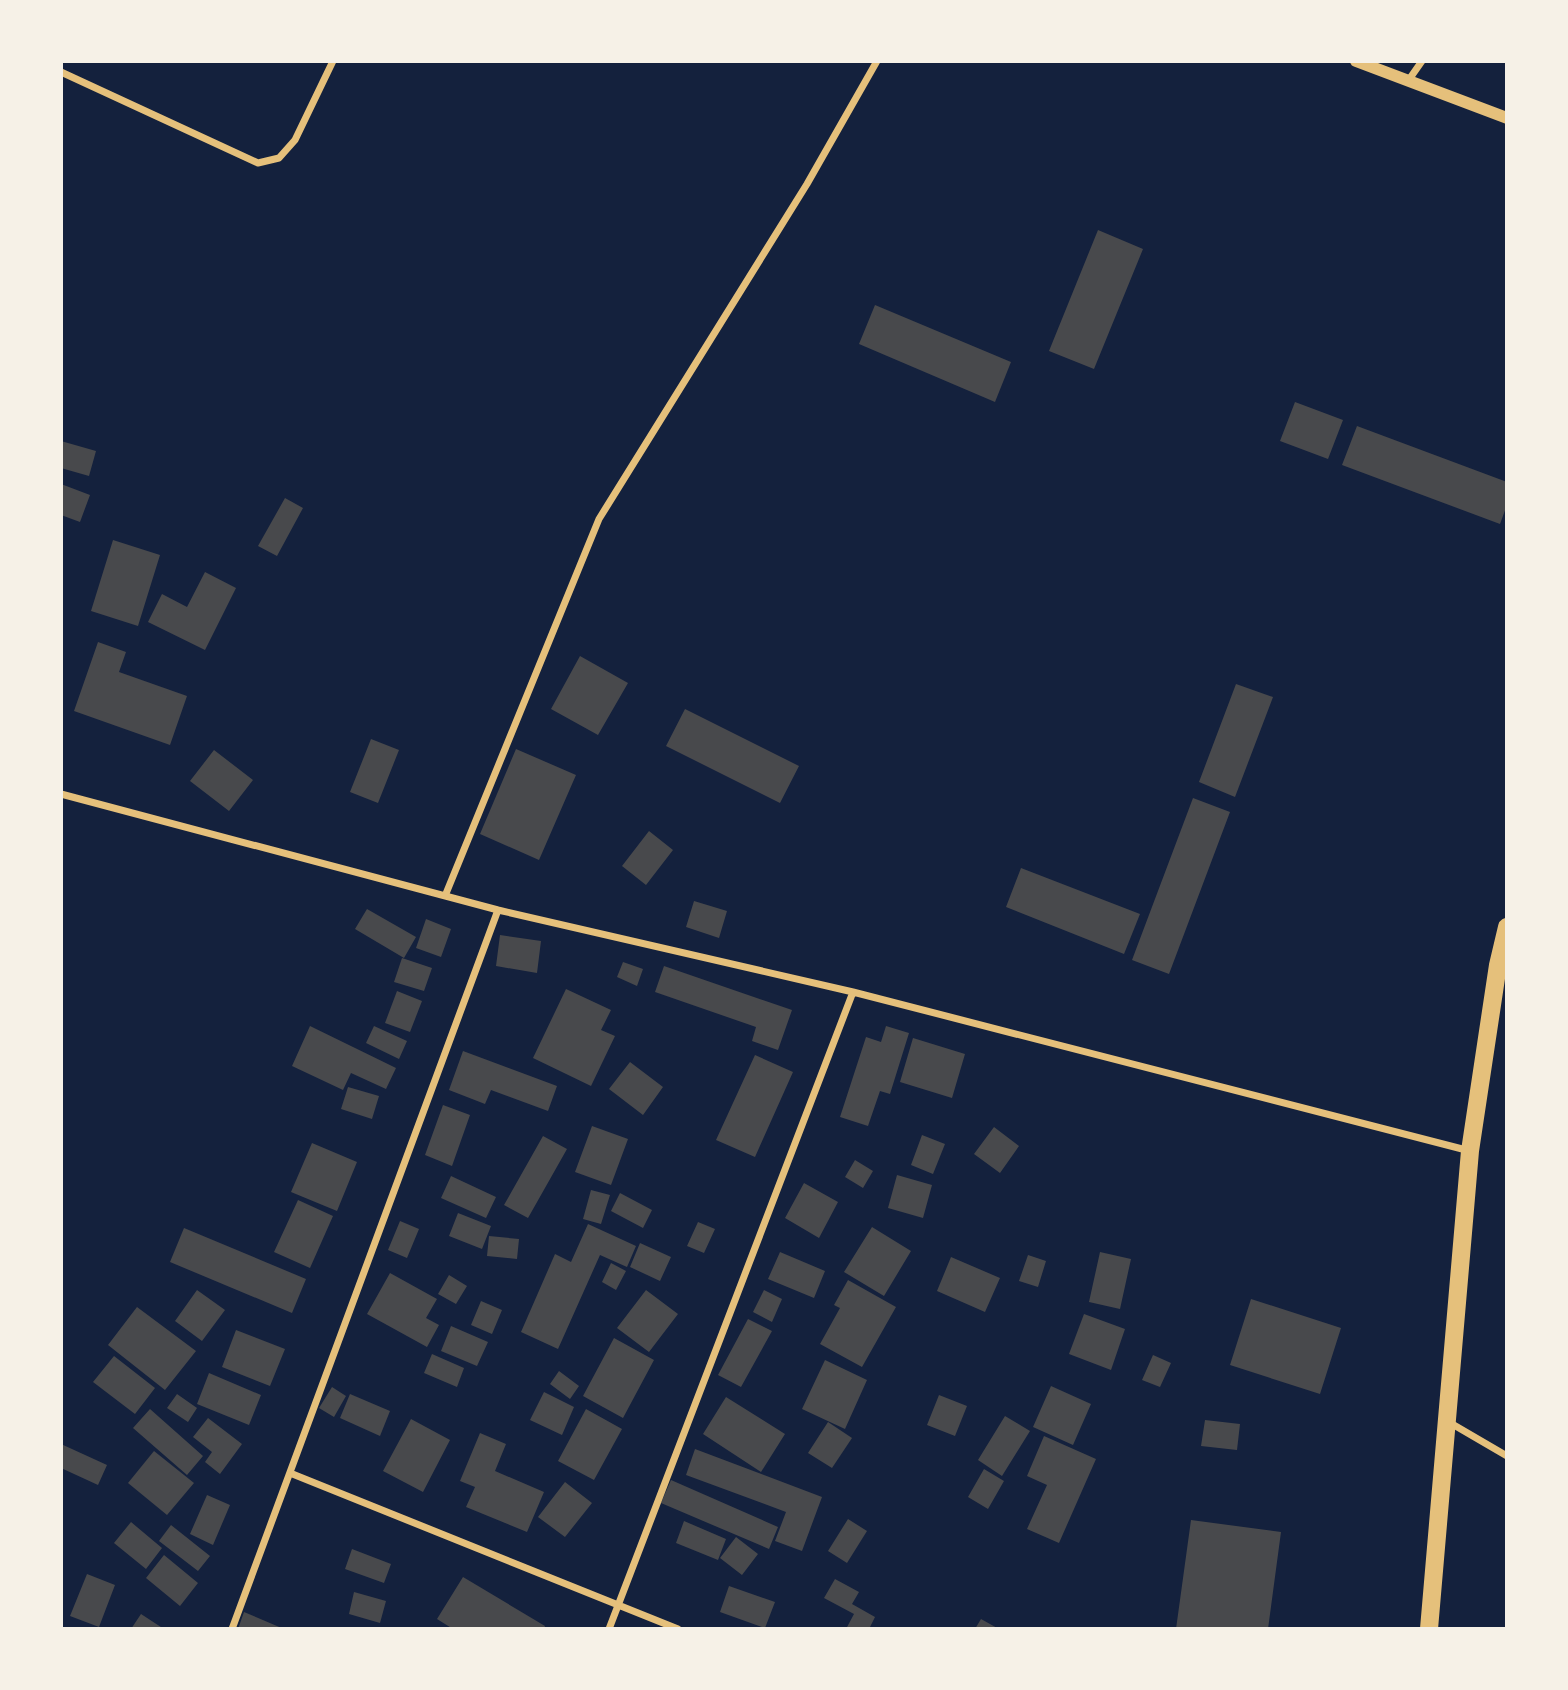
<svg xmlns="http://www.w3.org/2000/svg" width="1568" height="1690" font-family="'Source Sans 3',sans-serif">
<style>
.building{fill:#48494c}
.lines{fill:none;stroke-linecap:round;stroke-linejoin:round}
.minor{stroke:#e5c07b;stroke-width:7}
.tertiary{stroke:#e5c07b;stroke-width:12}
.primary{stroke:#e5c07b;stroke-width:18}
</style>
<rect width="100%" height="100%" fill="#14213d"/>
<path class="building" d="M1098,230L1143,249L1094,369L1049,351Z
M875,305L1011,362L995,402L859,344Z
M1295,402L1343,420L1328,459L1280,441Z
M1357,426L1507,482V505L1500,524L1342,465Z
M61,441L96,451L89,476L61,468Z
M61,484L90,495L80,522L61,515Z
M285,498L303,508L277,556L258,546Z
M113,540L160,555L138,626L91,611Z
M205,572L236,588L205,650L148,622L162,594L187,607Z
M98,642L126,652L119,672L187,696L170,745L74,711Z
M580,656L628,683L598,735L551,709Z
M1236,684L1273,697L1235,797L1199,782Z
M685,709L799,766L780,803L666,746Z
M371,739L399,750L378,803L350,792Z
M516,749L576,775L539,860L480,834Z
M214,750L253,780L229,811L190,781Z
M1193,798L1230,812L1169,974L1132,960Z
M649,831L673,850L646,885L622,866Z
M1021,868L1140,914L1124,954L1006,907Z
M694,901L727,911L719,938L686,927Z
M367,909L416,937L404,958L355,929Z
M426,919L451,929L441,957L416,948Z
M500,935L541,941L537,973L496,966Z
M402,958L432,968L424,991L394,982Z
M623,962L643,969L637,986L617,977Z
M664,966L792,1010L778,1050L752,1041L756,1027L655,992Z
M566,989L611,1010L601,1030L615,1036L591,1086L533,1058Z
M397,991L422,1001L410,1032L385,1023Z
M310,1026L396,1068L386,1089L351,1073L343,1090L292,1066Z
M374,1026L407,1041L399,1059L366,1043Z
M886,1026L909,1033L890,1094L880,1091L868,1126L840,1117L866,1037L881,1042Z
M913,1038L965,1054L952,1098L900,1082Z
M463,1051L557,1086L548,1111L491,1090L485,1104L449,1090Z
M755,1055L793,1072L755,1157L716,1140Z
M630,1062L663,1087L643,1115L609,1089Z
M348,1087L379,1096L372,1119L341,1109Z
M443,1105L470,1115L452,1166L425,1155Z
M592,1126L628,1139L611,1185L575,1172Z
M994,1127L1019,1146L1000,1173L974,1154Z
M922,1135L945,1144L933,1174L911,1165Z
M543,1136L567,1149L528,1218L504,1205Z
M312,1143L357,1162L337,1211L291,1192Z
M855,1160L873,1171L863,1188L845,1177Z
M897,1175L932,1185L923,1218L888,1208Z
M451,1176L496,1197L486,1218L441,1198Z
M804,1183L838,1202L819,1238L785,1218Z
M591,1190L610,1195L601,1224L583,1219Z
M620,1193L652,1210L643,1228L611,1211Z
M298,1200L333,1216L310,1268L274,1252Z
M458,1213L491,1226L482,1249L449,1236Z
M400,1221L419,1229L407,1258L388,1250Z
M698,1222L715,1229L704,1253L687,1246Z
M588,1224L636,1246L627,1267L600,1255L558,1349L521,1332L555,1254L571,1262Z
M872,1227L911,1251L884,1296L844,1272Z
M184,1228L306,1279L292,1313L170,1262Z
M489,1236L519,1239L517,1259L487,1256Z
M640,1243L671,1257L660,1281L630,1267Z
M780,1252L825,1271L814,1298L768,1279Z
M1100,1252L1131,1259L1120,1309L1089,1302Z
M1028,1255L1046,1261L1038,1287L1019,1281Z
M951,1257L1000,1278L985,1312L937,1291Z
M611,1263L626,1271L616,1290L602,1282Z
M390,1273L437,1299L426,1318L439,1325L427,1347L367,1314Z
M449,1275L467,1286L456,1304L438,1294Z
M848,1280L896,1307L862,1367L820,1344L840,1308L834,1305Z
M197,1290L225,1310L202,1341L175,1321Z
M646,1290L678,1314L649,1352L617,1328Z
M764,1290L782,1299L772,1322L753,1312Z
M1251,1299L1341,1328L1320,1394L1230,1365Z
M481,1301L502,1310L492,1334L471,1325Z
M137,1307L196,1351L165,1390L108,1345Z
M1084,1314L1125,1329L1111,1370L1069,1354Z
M748,1319L772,1331L741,1387L718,1375Z
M451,1326L488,1342L477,1366L441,1351Z
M236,1330L285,1349L270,1386L222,1367Z
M614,1338L654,1360L623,1418L583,1396Z
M432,1354L464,1368L457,1387L424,1373Z
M1153,1355L1171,1363L1160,1387L1142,1380Z
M114,1356L155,1388L135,1414L93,1382Z
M825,1360L867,1380L845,1429L802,1409Z
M559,1371L579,1386L570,1399L550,1384Z
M209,1373L261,1395L249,1425L197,1404Z
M1051,1386L1091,1404L1073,1445L1033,1427Z
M332,1387L346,1396L334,1417L319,1408Z
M544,1392L574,1407L562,1435L530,1420Z
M177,1394L197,1408L188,1422L167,1408Z
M350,1394L390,1411L380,1436L340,1418Z
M939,1395L967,1406L955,1436L927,1425Z
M726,1397L785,1434L761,1472L703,1434Z
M150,1409L203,1456L187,1475L133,1428Z
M586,1409L622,1429L594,1480L558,1461Z
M1005,1416L1030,1431L1002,1476L978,1460Z
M208,1418L242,1444L220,1474L205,1462L212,1452L193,1437Z
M411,1419L450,1440L423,1492L383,1471Z
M1205,1420L1240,1424L1237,1450L1201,1446Z
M828,1422L852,1438L832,1468L808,1453Z
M480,1433L506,1444L495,1471L544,1492L527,1532L466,1507L475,1487L460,1481Z
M1044,1436L1096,1459L1059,1543L1027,1529L1047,1485L1027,1476Z
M61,1444L107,1465L98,1485L61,1468Z
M695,1449L822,1497L802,1551L775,1541L786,1512L686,1475Z
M154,1451L194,1483L167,1515L128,1483Z
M984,1469L1004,1481L988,1509L968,1497Z
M671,1480L778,1527L769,1549L661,1503Z
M565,1482L592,1503L565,1537L538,1517Z
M207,1495L230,1505L213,1545L190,1534Z
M848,1519L867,1531L847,1563L828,1551Z
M1191,1520L1281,1532L1268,1629H1176Z
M684,1521L726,1539L718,1560L676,1543Z
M131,1522L162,1548L146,1569L114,1543Z
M171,1525L210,1556L198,1571L159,1541Z
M736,1537L758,1554L742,1575L720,1558Z
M352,1549L391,1564L384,1583L345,1569Z
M164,1555L198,1583L180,1606L146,1578Z
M87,1574L115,1585L99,1627L70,1616Z
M463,1577L545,1626L544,1629H453L437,1619Z
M835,1579L859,1592L852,1604L875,1617L869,1629H846L854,1614L824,1598Z
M729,1586L775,1602L765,1628L720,1612Z
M354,1592L386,1601L380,1623L349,1614Z
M244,1612L284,1629H238Z
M141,1614L164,1629H131Z
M981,1619L999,1629H975Z"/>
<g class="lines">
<path class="minor" d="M61,72L258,163L279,158L295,140L333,61
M1408,81L1422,61
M61,794L498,910L853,992L1470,1151
M445,896L599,519L807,184L877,61
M1447,1421L1507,1456
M290,1473L678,1629
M232,1629L498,910
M609,1629L853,992"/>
<path class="tertiary" d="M1356,61L1507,118"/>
<path class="primary" d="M1429,1629L1470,1151L1498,965L1507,927"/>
</g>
<rect width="1568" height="1690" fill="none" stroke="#f6f1e7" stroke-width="126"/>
</svg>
